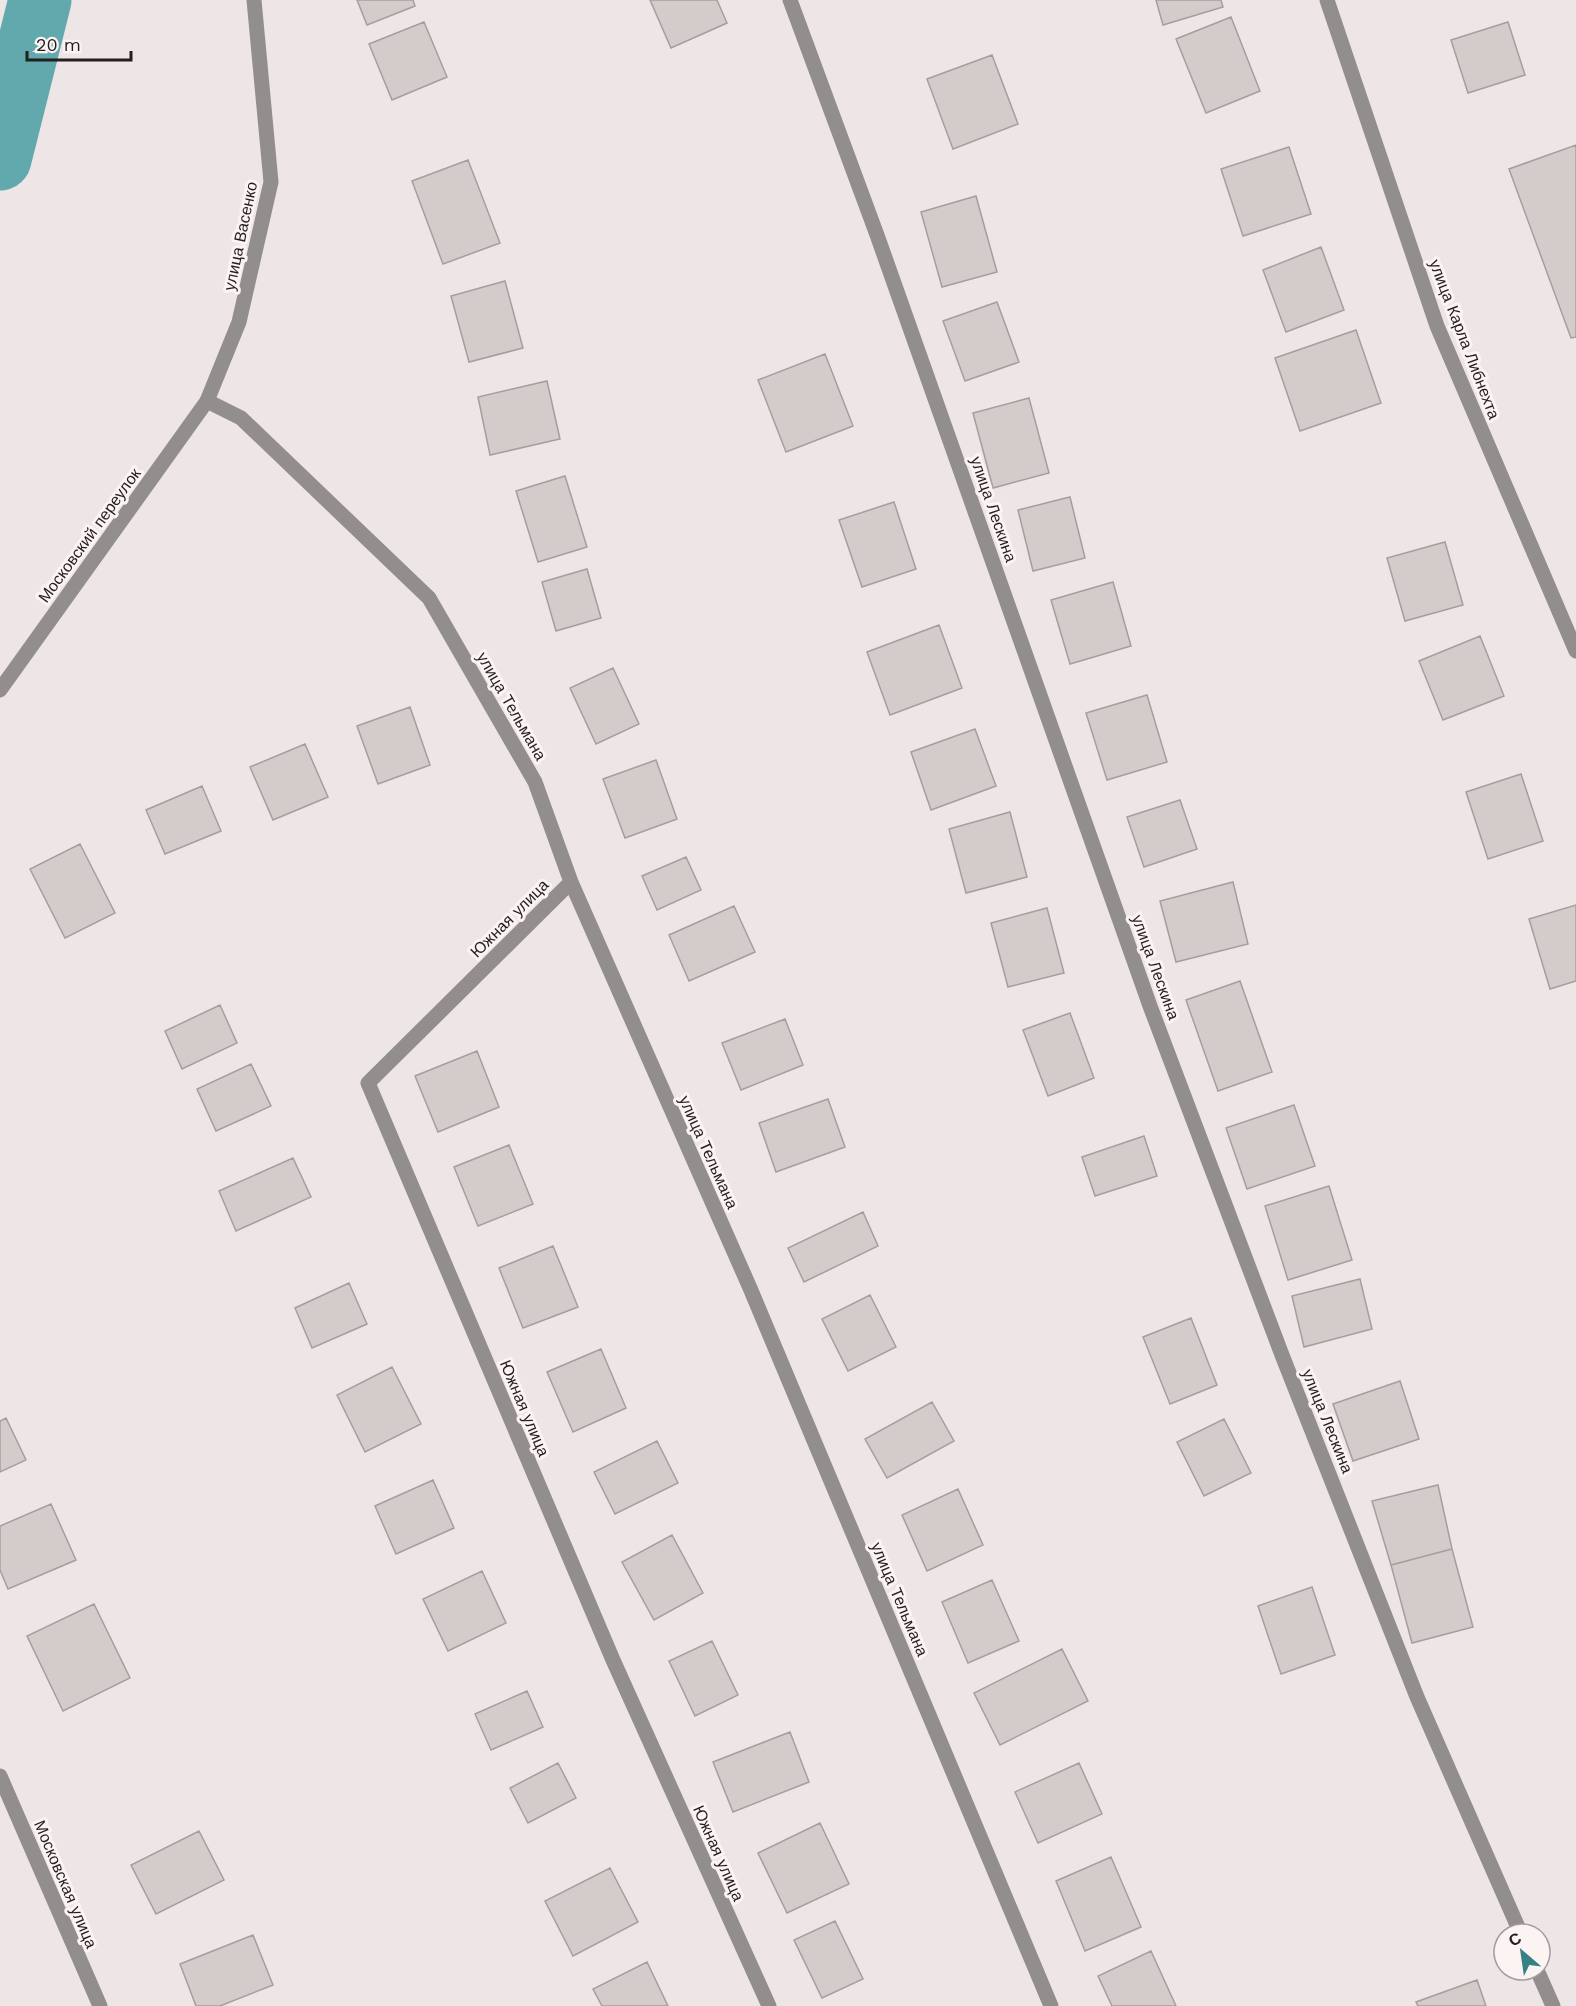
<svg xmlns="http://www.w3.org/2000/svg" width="1576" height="2006" font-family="'Work Sans',sans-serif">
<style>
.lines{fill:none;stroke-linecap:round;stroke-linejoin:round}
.river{stroke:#61a9ad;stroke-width:63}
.building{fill:#d4cbcb;stroke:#a69e9e;stroke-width:1.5}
.minor{stroke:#928e8e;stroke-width:15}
.tertiary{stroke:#928e8e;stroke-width:15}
.labels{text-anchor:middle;stroke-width:6;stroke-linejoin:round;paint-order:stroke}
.street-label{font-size:16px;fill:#221f1f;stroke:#fcf3f3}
</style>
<rect width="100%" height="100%" fill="#eee6e6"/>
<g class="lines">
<path class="river" d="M0,159L40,0"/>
</g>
<path class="building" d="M357,0H413L415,6L367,25Z
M650,0H717L727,23L671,48Z
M1156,0H1221L1223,7L1163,25Z
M1231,17L1260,91L1206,113L1176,39Z
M424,22L447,77L392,100L369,44Z
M1508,22L1525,75L1468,93L1451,40Z
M992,55L1018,124L953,149L927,79Z
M1576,145V337L1571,338L1509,169Z
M1289,147L1311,214L1243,236L1221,169Z
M468,160L500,243L443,264L412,181Z
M976,196L997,272L942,287L921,212Z
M1321,247L1344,310L1286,332L1263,270Z
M505,281L523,348L469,362L451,296Z
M997,302L1019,362L965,381L943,321Z
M1356,330L1381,403L1300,431L1275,358Z
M825,354L853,426L786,452L758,380Z
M547,381L560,439L490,455L478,397Z
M1029,398L1049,473L993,488L973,413Z
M565,476L587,547L538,562L516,491Z
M1070,497L1085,558L1033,571L1018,510Z
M894,502L916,569L862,587L839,520Z
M1445,542L1463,605L1405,621L1387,558Z
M587,569L601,618L556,631L542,582Z
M1113,582L1131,646L1070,664L1051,600Z
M939,625L962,688L890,715L867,652Z
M1480,636L1504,696L1443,720L1419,661Z
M613,668L639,724L596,744L570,688Z
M1147,695L1167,762L1107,780L1086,713Z
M410,707L430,765L378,784L357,726Z
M975,729L996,786L931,810L911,752Z
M305,744L328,797L273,820L250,767Z
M656,760L677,819L625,838L603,779Z
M1521,774L1543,841L1488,859L1466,792Z
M202,786L221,831L165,854L146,810Z
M1180,800L1197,849L1144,867L1127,817Z
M1010,812L1027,877L966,893L949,829Z
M80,844L115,913L65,938L30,869Z
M686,857L701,890L657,910L642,876Z
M1233,882L1248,944L1176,962L1160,901Z
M1576,905V981L1550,989L1529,919Z
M734,906L755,952L689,981L669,935Z
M1047,908L1064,973L1008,987L991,923Z
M1240,981L1272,1072L1218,1091L1186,1000Z
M220,1005L237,1043L182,1069L165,1031Z
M1070,1013L1094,1078L1048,1096L1023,1030Z
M785,1019L803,1065L741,1090L722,1043Z
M477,1051L499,1107L438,1132L415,1076Z
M251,1064L271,1106L216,1131L197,1089Z
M828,1099L845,1147L776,1172L759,1123Z
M1294,1105L1315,1166L1247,1189L1226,1128Z
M1144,1136L1157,1176L1095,1196L1082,1157Z
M509,1145L533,1204L478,1226L454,1167Z
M293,1158L311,1197L236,1231L219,1191Z
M1329,1186L1352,1260L1288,1280L1265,1206Z
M863,1212L878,1246L804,1282L788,1248Z
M553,1246L578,1307L523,1328L499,1268Z
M1360,1279L1372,1329L1304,1347L1292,1296Z
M349,1283L367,1324L312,1348L295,1308Z
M870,1295L896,1347L848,1371L822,1319Z
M1191,1318L1217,1385L1170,1404L1143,1337Z
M601,1349L626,1408L573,1432L547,1372Z
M392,1367L421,1424L365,1452L337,1395Z
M1400,1381L1419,1439L1353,1461L1333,1404Z
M932,1402L954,1441L887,1478L865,1439Z
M6,1418L26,1460L0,1472V1421Z
M1224,1419L1251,1473L1204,1496L1177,1442Z
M657,1441L678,1483L615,1514L594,1472Z
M433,1480L454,1528L396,1554L375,1506Z
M1438,1485L1452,1549L1391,1565L1372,1501Z
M958,1489L983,1545L927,1571L902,1515Z
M51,1504L76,1560L8,1589L0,1570V1526Z
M672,1535L703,1593L654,1620L622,1562Z
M1452,1549L1473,1627L1412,1643L1391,1565Z
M482,1571L506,1623L448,1651L423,1599Z
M992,1580L1019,1641L968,1663L942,1602Z
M1312,1587L1335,1655L1281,1674L1258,1606Z
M94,1604L130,1678L63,1711L27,1636Z
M712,1641L738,1695L695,1716L669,1661Z
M1062,1649L1088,1701L1000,1745L974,1693Z
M527,1691L543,1727L491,1750L475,1714Z
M790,1732L809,1782L733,1812L713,1762Z
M558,1763L576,1798L528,1823L510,1788Z
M1079,1763L1102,1814L1038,1843L1015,1792Z
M820,1823L849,1884L787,1913L758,1853Z
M199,1831L224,1880L156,1914L131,1865Z
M1111,1857L1141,1927L1085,1951L1056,1881Z
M610,1868L638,1922L573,1956L545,1901Z
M835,1921L863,1979L822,1998L794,1940Z
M253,1935L273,1985L220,2006H196L180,1964Z
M1151,1951L1176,2006H1112L1098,1976Z
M647,1962L668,2006H602L593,1989Z
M1477,1980L1486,2006H1418L1416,2002Z"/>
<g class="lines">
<path class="minor" d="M790,0L877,235L1150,1006L1282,1355L1417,1697L1521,1934
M1327,0L1437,326L1576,651
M207,401L241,418L429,598L535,782L571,882L750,1288L1051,2006
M571,882L368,1083L613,1660L769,2006
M0,1776L100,2006
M1537,1970L1553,2006"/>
<path class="tertiary" d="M0,690L207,401L239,322L271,182L254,0"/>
</g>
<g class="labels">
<g class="street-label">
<text transform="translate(240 236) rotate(-78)" y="6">улица Васенко</text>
<text transform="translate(1465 339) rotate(69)" y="6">улица Карла Либнехта</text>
<text transform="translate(994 509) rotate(71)" y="6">улица Лескина</text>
<text transform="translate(89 535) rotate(-54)" y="6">Московский переулок</text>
<text transform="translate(512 706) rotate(60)" y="6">улица Тельмана</text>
<text transform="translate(509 918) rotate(-45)" y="6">Южная улица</text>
<text transform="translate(1156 967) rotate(70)" y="6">улица Лескина</text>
<text transform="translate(709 1152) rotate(66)" y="6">улица Тельмана</text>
<text transform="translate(525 1408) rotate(67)" y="6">Южная улица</text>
<text transform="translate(1328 1421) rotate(68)" y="6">улица Лескина</text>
<text transform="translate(900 1599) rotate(67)" y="6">улица Тельмана</text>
<text transform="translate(719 1853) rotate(66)" y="6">Южная улица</text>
<text transform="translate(66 1884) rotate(67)" y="6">Московская улица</text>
</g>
</g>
<g transform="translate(1522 1952) rotate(331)"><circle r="28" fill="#fcf3f3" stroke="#a59e9e" stroke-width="1.5"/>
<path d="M0-4.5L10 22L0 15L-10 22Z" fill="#378084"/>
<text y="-9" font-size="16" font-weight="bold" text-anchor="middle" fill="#221f1f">С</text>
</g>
<path d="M27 51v9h104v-9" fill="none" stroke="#221f1f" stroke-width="3"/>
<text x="36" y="51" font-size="18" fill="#221f1f" stroke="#fcf3f3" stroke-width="4.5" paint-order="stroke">20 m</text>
</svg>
